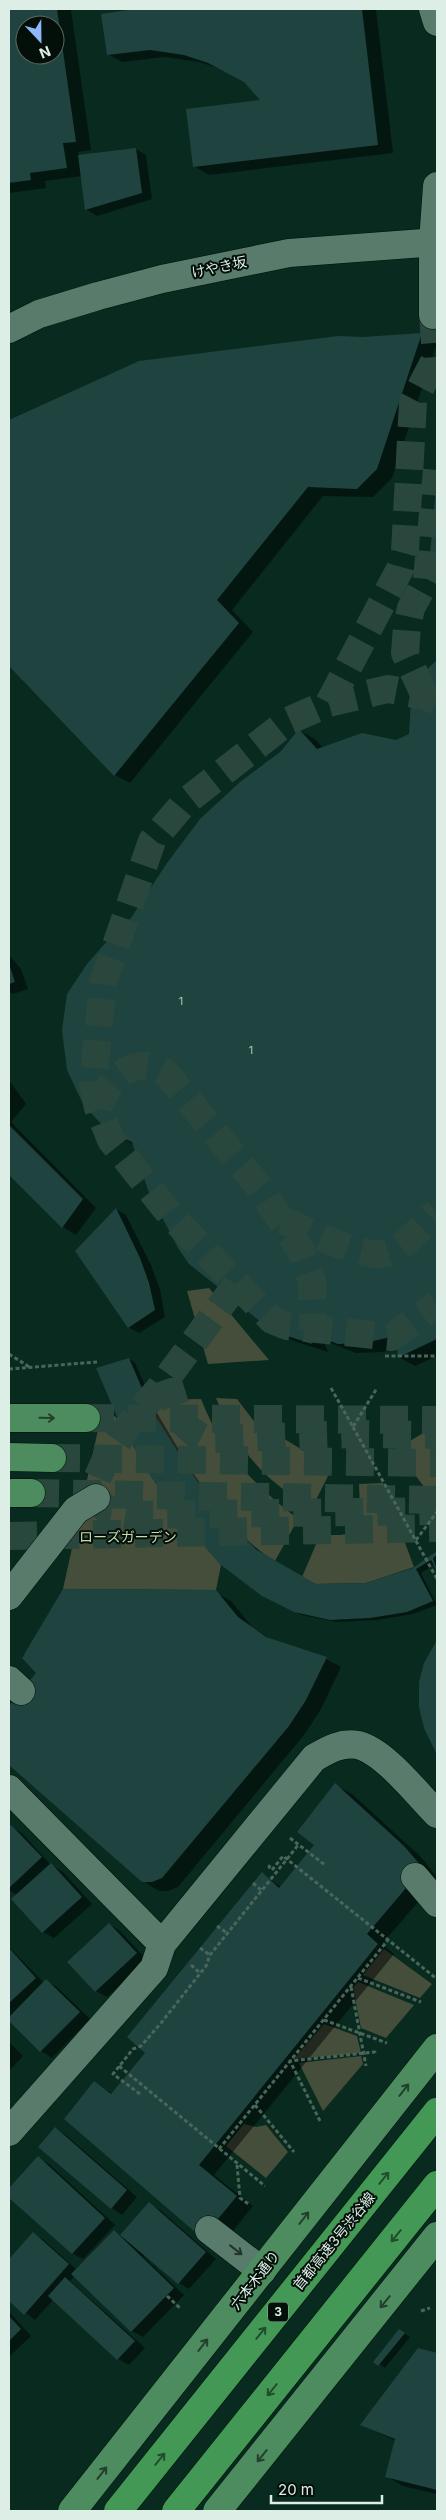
<svg xmlns="http://www.w3.org/2000/svg" width="446" height="2520" font-family="Inter,'Noto Sans JP',sans-serif">
<style>
.green{fill:#454e3b}
.shadow{fill:#0007;fill-rule:evenodd}
.building{fill:#1f443f;fill-rule:evenodd}
.lines{fill:none;stroke-linecap:round;stroke-linejoin:round}
.minor-tunnel{stroke:#29473c;stroke-width:28;stroke-dasharray:28 14;stroke-linecap:butt}
.major-tunnel{stroke:#29473c;stroke-width:28;stroke-dasharray:28 14;stroke-linecap:butt}
.minor-casing{stroke:#001109;stroke-width:29}
.major-casing{stroke:#001109;stroke-width:29}
.highway-casing{stroke:#001109;stroke-width:29}
.path{stroke:#4a665b;stroke-width:3;stroke-dasharray:4 2.5;stroke-linecap:butt}
.minor{stroke:#597b6c;stroke-width:28}
.major{stroke:#4c8c5e;stroke-width:28}
.highway{stroke:#449855;stroke-width:28}
.highway-bridge-casing{stroke:#001109;stroke-width:29;stroke-linecap:butt}
.highway-bridge{stroke:#449855;stroke-width:28}
.oneway{stroke:#21412c}
.oneway2{stroke:#214d2c}
.oneway3{stroke:#22352c}
.labels{text-anchor:middle;stroke-width:4;stroke-linejoin:round;paint-order:stroke}
.number-label{font-size:11px;fill:#adc4bc}
.shield{fill:#040f0a;stroke:#9baba3;stroke-width:1}
.shield-label{font-size:12px;font-weight:bold;fill:#dceee5}
.street-label{font-size:14px;fill:#dceee5;stroke:#040f0a}
.park-label{font-size:14px;fill:#c4ddab;stroke:#040f0a}
</style>
<rect width="100%" height="100%" fill="#092a1e"/>
<path class="green" d="M209,1288L269,1360L208,1364L187,1291Z
M216,1398L237,1399L253,1420L332,1468L312,1508C265,1481 236,1449 216,1398Z
M201,1399C222,1453 253,1484 298,1519L275,1561C223,1530 173,1455 147,1400Z
M103,1407L118,1419L150,1475L185,1523L221,1565L216,1590L63,1589Z
M437,1425V1488L430,1495L396,1449Z
M383,1483L414,1567L366,1583L316,1584L302,1577L320,1535H340L361,1532L359,1484Z
M384,1949L432,1984L420,1998L363,1975Z
M358,1982L414,2005L386,2038L361,2028L353,1988Z
M324,2024L357,2036L361,2053L294,2059Z
M361,2056L363,2064L323,2111L299,2063Z
M244,2124L256,2127L266,2125L288,2152L266,2178L226,2146Z"/>
<path class="shadow" d="M9,9L71,10L91,150L78,152L79,156L136,149L146,155L152,199L97,216L86,209L82,176L45,181L46,188L9,193ZM25,25H55V55H25Z
M136,9H376L393,153L209,175L194,166L264,101L246,82L224,70L199,62L165,57L122,62L108,54Z
M421,334L437,343L392,478L373,497L323,496L232,610L253,632L130,783L115,775L9,664V421L140,363Z
M437,483V574L431,568Z
M437,662V1356L415,1366L398,1357L399,1348L383,1352L356,1353L323,1340L328,1352L291,1340L231,1299L190,1264L134,1145L111,1132L132,918L299,730L316,740L323,748L396,742L413,733L414,683Z
M9,955L21,969L28,989L13,994L9,992Z
M9,1080L26,1104L11,1122L96,1208L76,1235L63,1227L9,1173Z
M116,1209L126,1215L151,1265L160,1290L165,1317L139,1333L128,1327Z
M129,1359L135,1363L157,1413L191,1470L224,1517L263,1555L316,1585L366,1584L413,1570L437,1552V1569L435,1564L421,1573L437,1605L413,1614L377,1620L337,1622L301,1615L269,1598L186,1522Z
M215,1592L231,1601L253,1628L271,1640L326,1659L341,1667L321,1709L304,1735L178,1887L168,1891H159L143,1881L9,1764V1708L37,1673Z
M437,1642V1751L425,1728L435,1645Z
M335,1785L352,1794L421,1857L437,1877V1880L382,1944L394,1954L214,2175L253,2206L220,2247L94,2083L113,2094L161,2036L262,1874L281,1887L314,1847Z
M11,1827L22,1833L51,1865L62,1871L92,1904L54,1938L43,1932L13,1899L17,1895L9,1890V1829Z
M109,1924L120,1931L147,1960L107,1997L96,1991Z
M9,1947L44,1983L46,1981L57,1987L90,2019L52,2058L41,2051L9,2020Z
M9,2042L23,2056L9,2071Z
M55,2128L66,2135L137,2197L122,2215L112,2208Z
M38,2158L49,2164L115,2225L83,2259L72,2253L9,2196V2189Z
M149,2204L160,2210L216,2259L189,2289L179,2283L146,2255L144,2257L184,2295L143,2337L132,2331L74,2276L70,2281L145,2348L129,2365L118,2359L53,2300L35,2320L9,2300V2261L33,2234L44,2240L77,2270L114,2232L121,2236Z
M9,2312L31,2336L9,2357Z
M399,2330L410,2337L385,2368L375,2361Z
M418,2350L437,2355V2494L403,2486L386,2476L396,2441L362,2425Z"/>
<path class="building" d="M9,9H57L76,142L63,143L67,168L30,173L31,180L9,183ZM25,25H55V55H25Z
M135,9H362L378,145L193,167L186,109L260,100L244,82L208,63L184,55L150,50L107,55L101,14Z
M136,148L142,193L85,210L78,155Z
M422,333L377,469L357,489L308,487L217,600L239,623L114,776L9,666V420L139,361L338,336L363,337Z
M436,485H437V576L429,568Z
M437,660V1339L397,1358L399,1335L365,1343L338,1344L307,1332L312,1344L272,1331L189,1264L178,1248L148,1190L132,1142L110,1133L84,1106L67,1070L62,1030L67,994L87,964L115,932L131,918L167,863L200,819L240,782L280,752L299,729L317,749L362,733L396,740L409,734L412,683Z
M9,964L15,982L9,984Z
M9,1125L83,1199L62,1228L9,1175Z
M116,1208L140,1258L149,1283L155,1310L128,1328L75,1251Z
M129,1358L151,1409L186,1465L219,1512L257,1550L316,1584L366,1583L413,1568L437,1551V1555L433,1558L437,1571L431,1560L416,1569L433,1601L407,1612L370,1618L330,1620L294,1612L262,1596L221,1565L185,1523L150,1475L118,1419L96,1368Z
M63,1589L216,1590L238,1617L266,1637L327,1657L306,1700L289,1726L162,1878L152,1882H142L9,1765V1706L36,1673L22,1658Z
M437,1640V1755L424,1728L419,1707V1682L424,1663Z
M335,1783L404,1846L423,1868L367,1934L378,1944L199,2165L237,2196L202,2238L64,2119L94,2081L111,2094L145,2053L127,2037L262,1872L279,1888L314,1845L297,1832Z
M11,1825L42,1857L9,1888V1828Z
M51,1863L82,1897L42,1933L11,1899Z
M109,1923L137,1953L95,1992L67,1962Z
M9,1948L36,1978L9,2003Z
M46,1979L80,2012L40,2052L9,2021V2017Z
M55,2127L127,2190L111,2209L38,2147Z
M38,2156L105,2218L72,2254L9,2198V2188Z
M149,2202L206,2252L178,2284L120,2235Z
M114,2230L174,2288L131,2332L71,2274Z
M33,2232L69,2264L24,2315L9,2301V2259Z
M65,2277L135,2341L117,2360L48,2296Z
M9,2316L21,2329L9,2341Z
M399,2329L405,2333L378,2366L373,2362Z
M418,2348L437,2353V2490L385,2477L395,2439L360,2425Z"/>
<g class="lines">
<path class="minor-tunnel" d="M433,315L437,369
M425,696L405,653L407,626L411,608L427,579L437,470
M437,701L425,696L388,689L329,703L288,721L184,803L152,841L103,983L93,1084L98,1108L111,1140L173,1218L272,1320L287,1326L392,1337L437,1304
M329,703L400,569L405,551L413,402L435,360
M98,1108C108,1078 137,1052 167,1074L260,1188L301,1251L312,1281L313,1329
M283,1220C306,1230 369,1263 391,1252C408,1244 423,1225 437,1212
M236,1285L159,1389L133,1419L106,1459L97,1479L96,1498L109,1512L126,1515L437,1511
M167,1379C176,1406 178,1428 206,1439L357,1434L437,1435"/>
<path class="major-tunnel" d="M86,1418L437,1420
M52,1458L437,1463
M31,1493L437,1500
M9,1536L437,1528"/>
<defs>
<path id="minor" d="M433,9L437,22
M433,315V242L437,186
M9,329L39,314L98,296L162,279L289,253L437,242
M9,1596L76,1510L96,1498
M9,1680L21,1691
M9,1789L162,1944L314,1758C328,1750 341,1742 358,1745C384,1751 418,1795 437,1814
M415,1877L437,1903
M9,2132L154,1968L162,1944
M209,2230L262,2271"/>
<path id="major" d="M9,1418H86
M9,1457L52,1458
M9,1493H31
M72,2511L437,2048
M217,2511L437,2236"/>
<path id="highway" d="M176,2511L437,2185"/>
</defs>
<use href="#minor" class="minor-casing"/>
<use href="#major" class="major-casing"/>
<use href="#highway" class="highway-casing"/>
<path class="path" d="M9,1354L31,1368
M385,1356H437
M9,1369L97,1362
M331,1388L353,1427L377,1388
M353,1427L437,1579
M416,1540L437,1512
M290,1838L325,1865
M270,1865L269,1867L272,1870L283,1856L437,1979
M253,1883L262,1891
M217,1926L227,1933
M200,1948L210,1955
M191,1965L200,1973
M358,1978L421,2002
M351,1987L366,2066
M324,2020L387,2043
M119,2066L265,2186
M140,2094L113,2074L133,2049L141,2046L161,2023L206,1966L210,1955L299,1844
M255,2105L294,2152
M320,2121L290,2061L375,2052L377,2054
M219,2149L388,1940
M237,2165L240,2198L250,2205
M167,2296L180,2308
M421,2311L430,2308"/>
<use href="#minor" class="minor"/>
<use href="#major" class="major"/>
<use href="#highway" class="highway"/>
<defs>
<path id="highway-bridge" d="M118,2511L437,2112"/>
</defs>
<use href="#highway-bridge" class="highway-bridge-casing"/>
<use href="#highway-bridge" class="highway-bridge"/>
</g>
<defs><path id="oneway-shaft" d="M-6 0H5M1.5-3L5.5 0L1.5 3" fill="none" stroke-width="1.6" stroke-linecap="round" stroke-linejoin="round" transform="scale(1.25)"/></defs>
<g class="oneway">
<use href="#oneway-shaft" transform="translate(47 1418) rotate(1)"/>
<use href="#oneway-shaft" transform="translate(404 2090) rotate(-52)"/>
<use href="#oneway-shaft" transform="translate(304 2218) rotate(-52)"/>
<use href="#oneway-shaft" transform="translate(385 2302) rotate(129)"/>
<use href="#oneway-shaft" transform="translate(203 2345) rotate(-52)"/>
<use href="#oneway-shaft" transform="translate(262 2456) rotate(129)"/>
<use href="#oneway-shaft" transform="translate(102 2473) rotate(-52)"/>
</g>
<g class="oneway2">
<use href="#oneway-shaft" transform="translate(384 2178) rotate(-51)"/>
<use href="#oneway-shaft" transform="translate(396 2236) rotate(129)"/>
<use href="#oneway-shaft" transform="translate(261 2333) rotate(-51)"/>
<use href="#oneway-shaft" transform="translate(272 2390) rotate(129)"/>
<use href="#oneway-shaft" transform="translate(160 2459) rotate(-51)"/>
</g>
<use class="oneway3" href="#oneway-shaft" transform="translate(236 2250) rotate(38)"/>
<g class="labels">
<g class="number-label">
<text x="181" y="1005">1</text>
<text x="251" y="1054">1</text>
</g>
<rect class="shield" x="268" y="2302.5" width="20" height="19" rx="4"/>
<g class="shield-label">
<text x="278" y="2316">3</text>
</g>
<g class="street-label">
<text transform="translate(219 267) rotate(-12)" y="5">けやき坂</text>
<text transform="translate(334 2241) rotate(-51)" y="5">首都高速3号渋谷線</text>
<text transform="translate(255 2280) rotate(-52)" y="5">六本木通り</text>
</g>
<g class="park-label">
<text x="128" y="1542">ローズガーデン</text>
</g>
</g>
<rect width="446" height="2520" fill="none" stroke="#dceee5" stroke-width="20"/>
<g transform="translate(40 40) rotate(158)"><circle r="24" fill="#040f0a" stroke="#5a6862"/>
<path d="M0-4L9 19L0 12L-9 19Z" fill="#8db9fc"/>
<text y="-8" font-size="14" font-weight="bold" text-anchor="middle" fill="#dceee5">N</text>
</g>
<path d="M271 2495v8h111v-8" fill="none" stroke="#dceee5" stroke-width="2.5"/>
<text x="278" y="2495" font-size="15" fill="#dceee5" stroke="#040f0a" stroke-width="4" paint-order="stroke">20 m</text>
</svg>
